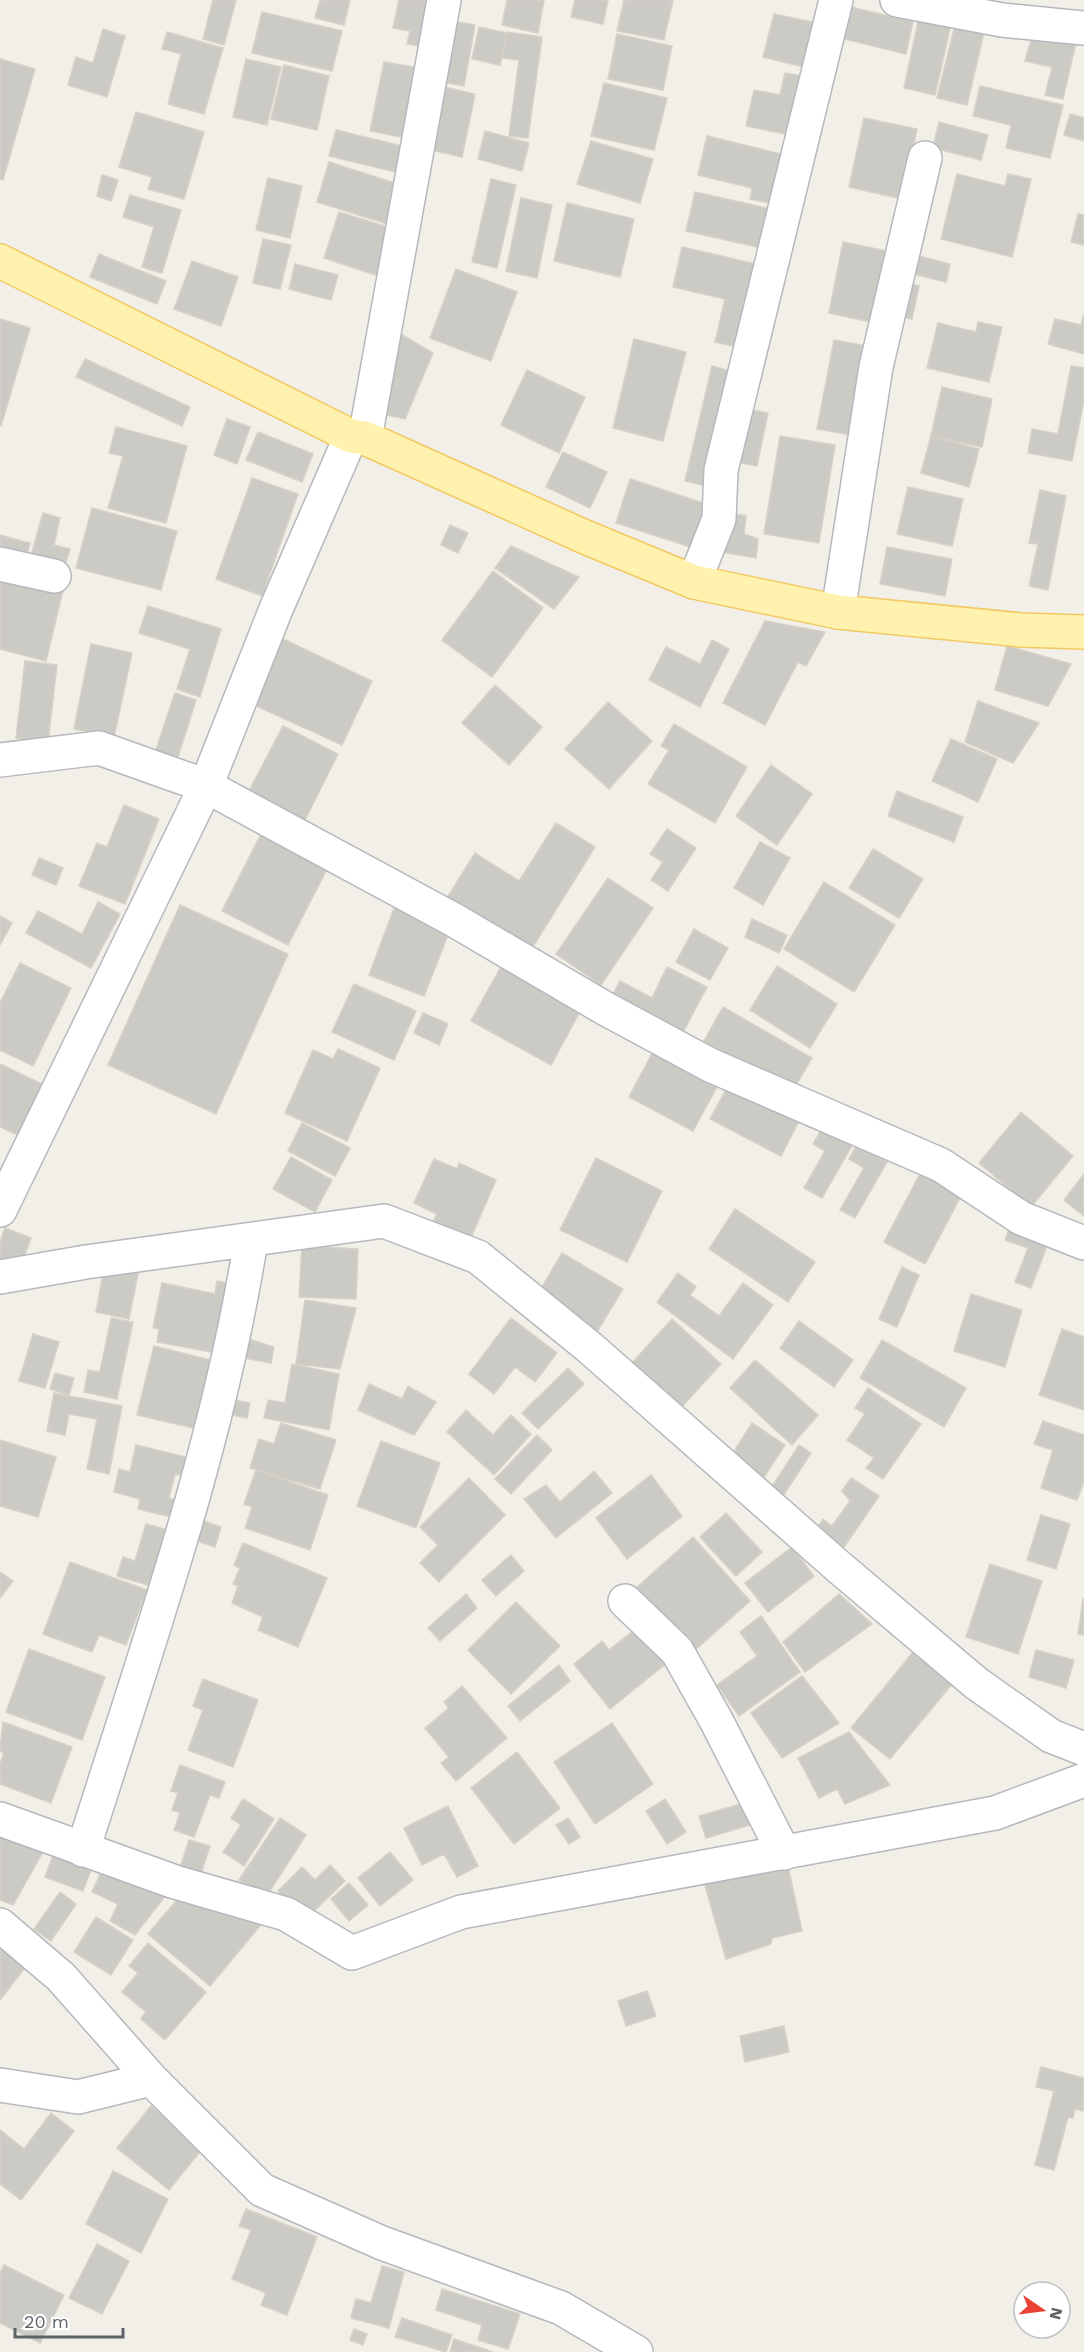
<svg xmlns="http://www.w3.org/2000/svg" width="1084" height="2352" font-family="'Work Sans',sans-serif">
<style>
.building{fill:#cccac5;stroke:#d6d1c6;stroke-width:1.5}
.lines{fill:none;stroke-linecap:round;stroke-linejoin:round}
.minor-casing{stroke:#b5b8bc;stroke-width:36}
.major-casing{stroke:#f2c960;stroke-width:36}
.minor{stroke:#fff;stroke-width:33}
.major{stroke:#fff2af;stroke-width:33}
</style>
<rect width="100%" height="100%" fill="#f1efe8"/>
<path class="building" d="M213,0H236L224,45L203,39Z
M320,0H350L344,25L315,18Z
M399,0H437L429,48L407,44L410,31L393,28Z
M507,0H544L538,33L502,25Z
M575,0H608L603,24L571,17Z
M624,0H673L664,40L617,31Z
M847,6L913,22L906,54L840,38Z
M262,12L342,31L332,71L252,53Z
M774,14L822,24L812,69L763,57Z
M919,17L951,24L935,95L904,88Z
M447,20L475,25L464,86L436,81Z
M956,21L985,28L967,105L937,98Z
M479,27L507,33L500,65L472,59Z
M103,29L125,36L107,97L68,85L76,57L93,63Z
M1034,30L1077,38L1063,99L1045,95L1052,67L1025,61Z
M167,32L223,48L204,114L168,104L181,54L162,49Z
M507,32L542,37L528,138L509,136L519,60L503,58Z
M617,34L672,46L663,90L608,79Z
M0,59L35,69L3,180L0,179Z
M246,59L281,67L267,125L233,117Z
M384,62L420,68L406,138L370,131Z
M284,65L329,76L317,130L271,119Z
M785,73L808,77L795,136L746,126L754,90L780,95Z
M604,83L667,98L654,150L591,136Z
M435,85L475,94L462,157L422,148Z
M980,86L1063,105L1050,158L1006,148L1011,125L973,116Z
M136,112L204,132L184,199L148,189L152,177L119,167Z
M1070,114L1084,118V141L1064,135Z
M864,118L917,129L902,199L849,187Z
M939,122L988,135L981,160L933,148Z
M336,130L406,147L400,173L329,156Z
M485,131L529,143L522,171L478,159Z
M707,136L785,155L774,204L750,199L752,188L698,175Z
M591,141L653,159L640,203L577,184Z
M329,162L404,186L391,225L317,202Z
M957,174L1005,186L1008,174L1031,179L1012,257L941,239Z
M102,175L118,180L111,201L97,196Z
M268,178L302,186L290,238L256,230Z
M491,179L516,185L497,268L472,262Z
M695,192L771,209L762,248L686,231Z
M130,195L181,210L162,273L142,267L154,227L123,217Z
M521,198L552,205L537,278L506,271Z
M567,203L634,219L620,277L554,261Z
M339,212L391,228L382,277L324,258Z
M1078,214L1084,215V245L1071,242Z
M263,239L291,245L280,289L253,283Z
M909,241L922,243L919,256L950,264L946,282L902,271Z
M843,242L887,251L871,322L829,313Z
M682,247L756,264L737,347L715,342L725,299L673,287Z
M99,254L166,281L157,304L90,277Z
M192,261L238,277L221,326L174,309Z
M295,264L338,275L331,300L289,289Z
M456,269L517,292L491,361L430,338Z
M899,281L919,286L912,319L891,314Z
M1084,314V354L1048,344L1055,319L1081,325Z
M0,319L30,328L1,426L0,425Z
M978,322L1002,327L989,382L927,368L938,323L976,332Z
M399,333L433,353L405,419L382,414Z
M634,339L686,352L663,441L613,428Z
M834,340L868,346L851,435L817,429Z
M85,359L190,407L182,426L76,377Z
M712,366L733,372L706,486L685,481Z
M1071,366L1084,368V400L1072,461L1028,453L1032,429L1058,434Z
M527,370L585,397L559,453L501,425Z
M942,387L992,399L982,447L931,436Z
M743,408L768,413L757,466L732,461Z
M227,419L250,427L237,464L214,455Z
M116,427L187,446L166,523L108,508L123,456L109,453Z
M258,432L313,454L302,482L246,460Z
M780,436L835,445L819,543L764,534Z
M931,436L979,449L969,487L921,473Z
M563,452L607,472L590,508L546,487Z
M252,478L298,494L262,596L216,579Z
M630,479L715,507L700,550L616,523Z
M908,487L963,499L952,546L897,534Z
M1040,490L1066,496L1048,590L1029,586L1038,544L1029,543Z
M92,508L177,531L161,590L76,568Z
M43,513L60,518L54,545L70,549L63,572L29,563Z
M727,513L746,516L744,534L758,539L756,558L721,552Z
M450,525L468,533L458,553L441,545Z
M0,535L30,543L25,564L0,557Z
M511,546L579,577L554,609L495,568Z
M887,547L952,559L945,596L880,584Z
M0,570L64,586L46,661L0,649Z
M493,571L543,608L492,677L442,640Z
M148,606L221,629L200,697L177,689L190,649L139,633Z
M765,621L825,632L806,666L798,662L765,725L723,703Z
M283,639L372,681L342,745L252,704Z
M712,640L729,649L700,707L649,680L666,647L700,664Z
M91,644L132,653L114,737L74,729Z
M1007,646L1071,664L1048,706L995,690Z
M25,661L57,665L48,742L16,738Z
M495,685L542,727L509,765L462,723Z
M175,693L196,700L176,763L154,756Z
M978,701L1039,723L1013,763L965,742Z
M608,702L652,741L609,789L565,749Z
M674,724L747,767L715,823L648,784L669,750L661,746Z
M283,726L338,754L304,822L248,793Z
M951,739L997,759L978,802L932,781Z
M771,765L812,794L777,845L736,816Z
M897,791L963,817L954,842L888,816Z
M124,805L159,819L125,904L79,886L97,843L107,847Z
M556,823L595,847L526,958L442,906L475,853L519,881Z
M667,829L696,848L668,891L651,880L663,862L650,854Z
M262,832L328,867L288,945L222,911Z
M760,842L790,858L763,905L734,888Z
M873,849L923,879L899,918L849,888Z
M39,858L63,868L56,885L32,875Z
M608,878L653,908L601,985L556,954Z
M824,882L895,925L854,992L784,949Z
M98,902L120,914L91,968L26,933L38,911L82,934Z
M396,903L452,925L424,996L369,975Z
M180,905L288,954L216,1114L108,1065Z
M0,916L12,923L0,945Z
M752,919L787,935L779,953L745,937Z
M694,929L728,948L710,980L676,962Z
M20,963L71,988L33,1066L0,1050V1003Z
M503,963L582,1008L551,1065L471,1021Z
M777,966L837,1004L810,1048L750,1010Z
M667,967L707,987L680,1038L609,1002L620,981L652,998Z
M354,984L416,1011L394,1060L332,1032Z
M723,1007L812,1058L792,1092L704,1041Z
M423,1013L448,1024L439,1045L414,1033Z
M655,1048L719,1083L693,1131L629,1097Z
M338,1049L380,1068L347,1141L285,1113L313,1050L333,1059Z
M0,1064L42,1084L18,1135L0,1127Z
M733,1077L803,1113L781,1156L710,1119Z
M1021,1112L1073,1156L1031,1207L979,1163Z
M302,1123L350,1148L335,1176L288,1151Z
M824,1125L854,1142L822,1198L804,1188L825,1151L813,1144Z
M857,1145L887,1162L855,1218L840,1210L864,1168L849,1159Z
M291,1157L332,1180L315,1212L273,1189Z
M596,1158L662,1191L627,1262L560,1230Z
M434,1159L457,1169L459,1163L496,1180L470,1240L432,1224L437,1214L414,1203Z
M921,1172L962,1194L925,1264L884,1242Z
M1084,1174V1216L1064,1200Z
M735,1209L815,1262L788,1302L709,1249Z
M1010,1226L1049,1241L1031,1288L1015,1282L1028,1248L1005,1240Z
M5,1228L31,1238L21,1266L0,1258V1242Z
M302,1246L358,1249L356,1299L299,1297Z
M562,1253L623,1289L595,1335L535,1299Z
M105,1263L139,1269L129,1319L96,1312Z
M902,1267L919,1275L897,1327L879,1319Z
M678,1273L696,1287L690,1295L719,1316L743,1283L773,1305L733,1359L657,1302Z
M217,1281L235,1284L221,1354L157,1342L159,1329L153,1328L162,1283L215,1294Z
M971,1294L1022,1310L1005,1367L954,1351Z
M305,1300L356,1308L340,1369L296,1364Z
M111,1318L133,1322L117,1399L84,1392L88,1370L100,1372Z
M511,1318L557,1353L535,1382L515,1367L494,1394L469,1374Z
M672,1319L721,1364L678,1411L629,1366Z
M799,1321L853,1360L834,1387L780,1348Z
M1062,1329L1084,1337V1410L1039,1395Z
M33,1334L59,1342L45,1388L19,1381Z
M242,1337L274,1347L271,1363L239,1357Z
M882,1340L966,1388L944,1427L860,1378Z
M154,1346L215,1361L198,1429L137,1415Z
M755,1360L818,1415L792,1445L730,1388Z
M292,1364L339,1374L329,1430L264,1418L268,1400L285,1403Z
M568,1368L584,1384L538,1429L522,1413Z
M55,1373L74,1378L69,1395L50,1389Z
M369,1384L402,1399L408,1386L436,1402L414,1435L358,1410Z
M868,1388L921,1424L883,1479L866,1468L874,1458L847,1440L865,1414L855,1408Z
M54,1393L122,1406L109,1474L87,1469L97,1419L69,1414L65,1435L47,1431Z
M234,1400L250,1403L247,1418L231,1415Z
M466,1410L493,1435L511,1415L531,1434L494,1475L447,1432Z
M1043,1421L1084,1435V1482L1077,1500L1041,1488L1053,1450L1034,1444Z
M281,1423L336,1440L320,1489L250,1468L259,1439L274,1444Z
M752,1423L785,1445L759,1485L726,1464Z
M537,1435L552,1450L511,1494L495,1479Z
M0,1440L56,1457L38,1517L0,1506Z
M381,1441L440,1463L416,1528L357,1506Z
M136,1445L194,1459L189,1477L175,1474L169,1498L176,1500L172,1517L138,1509L140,1499L114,1492L119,1469L130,1472Z
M799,1445L811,1453L783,1496L771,1488Z
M256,1470L328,1495L310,1550L245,1528L252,1507L244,1504Z
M594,1471L612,1493L556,1538L524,1499L546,1485L560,1502Z
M651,1475L682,1516L627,1559L596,1518Z
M469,1478L505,1515L439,1582L420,1563L438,1545L420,1527Z
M851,1478L879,1496L840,1553L813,1534L823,1519L832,1526L850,1501L842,1491Z
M726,1513L762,1552L736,1576L700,1537Z
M1041,1515L1070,1524L1056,1569L1027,1560Z
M195,1518L221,1527L215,1547L188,1538Z
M146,1524L168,1530L151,1586L117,1576L123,1557L135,1561Z
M693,1537L750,1601L692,1653L635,1589Z
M243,1543L327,1578L298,1647L258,1630L263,1617L232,1603L238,1586L233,1584L240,1568L234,1565Z
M792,1547L814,1576L768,1612L745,1583Z
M511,1555L524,1571L496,1596L482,1580Z
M70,1562L147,1590L126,1645L99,1635L92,1652L43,1634Z
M990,1564L1042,1581L1018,1654L966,1637Z
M0,1572L13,1581L0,1598Z
M466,1594L477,1608L440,1641L428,1628Z
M839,1594L872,1624L805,1672L783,1642Z
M1083,1599H1084V1635L1078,1634Z
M516,1602L560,1646L511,1694L468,1650Z
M761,1616L800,1672L739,1716L717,1685L757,1656L740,1632Z
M644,1622L674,1657L610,1709L574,1664L602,1641L609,1650Z
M29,1649L105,1677L82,1740L6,1712Z
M1036,1650L1074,1660L1066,1688L1029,1677Z
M913,1652L952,1684L890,1759L851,1728Z
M559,1665L570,1681L520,1721L508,1706Z
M802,1676L839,1723L782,1758L751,1713Z
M203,1679L258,1700L233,1767L188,1750L203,1710L193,1706Z
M462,1686L507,1738L456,1781L441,1763L449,1757L425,1728L449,1708L444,1702Z
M3,1722L72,1747L51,1803L0,1784V1764L4,1753L0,1751Z
M612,1723L653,1784L595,1824L554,1762Z
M849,1732L890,1785L845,1804L837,1789L819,1798L798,1758Z
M517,1752L560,1808L514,1844L471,1788Z
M180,1765L225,1782L219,1798L210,1795L194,1837L174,1830L180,1813L172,1810L178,1793L171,1791Z
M243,1799L274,1819L244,1866L223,1852L241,1825L231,1818Z
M665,1799L686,1832L667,1844L646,1811Z
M744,1803L750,1825L706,1838L699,1816Z
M448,1806L478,1866L457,1877L444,1854L422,1865L404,1828Z
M280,1818L306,1835L266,1897L239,1880Z
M568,1818L580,1837L569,1844L556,1825Z
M0,1835L44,1850L13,1905L0,1900Z
M189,1840L210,1846L198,1883L177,1877Z
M56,1847L94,1862L83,1891L45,1877Z
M390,1852L413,1880L380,1906L358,1878Z
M786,1857L802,1931L772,1938L771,1944L726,1959L704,1882Z
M330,1865L345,1881L306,1919L278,1891L302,1867L315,1880Z
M104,1866L166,1895L135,1935L110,1921L118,1904L92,1892Z
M349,1883L368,1905L349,1921L331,1899Z
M60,1892L76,1904L51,1941L34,1929Z
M181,1895L269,1915L210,1986L148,1934Z
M96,1917L133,1940L111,1975L74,1952Z
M0,1942L28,1964L0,2000Z
M148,1943L206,1992L165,2040L141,2019L146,2012L122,1992L138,1973L129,1966Z
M647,1991L656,2016L626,2026L618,2001Z
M784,2026L789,2052L745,2062L740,2036Z
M1041,2067L1084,2078L1083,2111L1075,2109L1073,2118L1068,2117L1054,2170L1035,2165L1054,2091L1036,2087Z
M151,2106L203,2148L169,2190L117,2148Z
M51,2113L74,2131L21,2200L0,2184V2130L24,2149Z
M113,2171L168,2199L141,2253L86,2224Z
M246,2209L317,2237L287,2315L261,2305L266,2293L232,2279L251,2230L239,2226Z
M97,2244L129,2261L102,2314L69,2298Z
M4,2265L64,2295L40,2343L0,2323V2273Z
M382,2266L404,2272L389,2328L351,2318L356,2299L371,2303Z
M442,2289L520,2314L508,2349L478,2340L482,2325L436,2310Z
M402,2318L452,2335L446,2352L395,2337Z
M354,2329L367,2334L363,2345L350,2340Z
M454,2339L493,2352H450Z"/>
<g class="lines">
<defs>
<path id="minor" d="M897,0L1002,20L1084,28
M365,438L444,0
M0,564L54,576
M694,582L719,519L721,470L836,0
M838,612L876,367L925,158
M0,760L99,748L206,786L454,920L606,1009L710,1065L941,1165L1021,1218L1084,1243
M0,1210L206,786L276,609L351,436
M0,1277L86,1262L384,1221L478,1257L589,1347L840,1568L976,1683L1051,1736L1084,1749
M625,1601L677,1651L717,1722L784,1853
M0,1819L175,1882L286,1914L352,1953L461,1912L995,1813L1084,1780
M83,1850C146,1649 218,1449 251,1240
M0,1925L61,1977L151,2079L262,2190L382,2243L561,2308L636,2352
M0,2085L78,2097L151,2079"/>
<path id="major" d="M0,261L351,436L365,438L585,537L694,582L838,612L1021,630L1084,632"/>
</defs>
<use href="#minor" class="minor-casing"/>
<use href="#major" class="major-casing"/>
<use href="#minor" class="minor"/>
<use href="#major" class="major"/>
</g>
<g transform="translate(1042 2310) rotate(104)"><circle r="28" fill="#ffffff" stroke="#bfc1c3" stroke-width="1.5"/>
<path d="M0-4.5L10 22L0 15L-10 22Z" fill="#ea4335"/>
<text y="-9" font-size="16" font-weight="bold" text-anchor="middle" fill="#5f6368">N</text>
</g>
<path d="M15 2328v9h108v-9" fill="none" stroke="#5f6368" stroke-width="3"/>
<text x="24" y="2328" font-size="18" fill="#5f6368" stroke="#ffffff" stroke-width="4.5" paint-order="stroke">20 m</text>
</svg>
